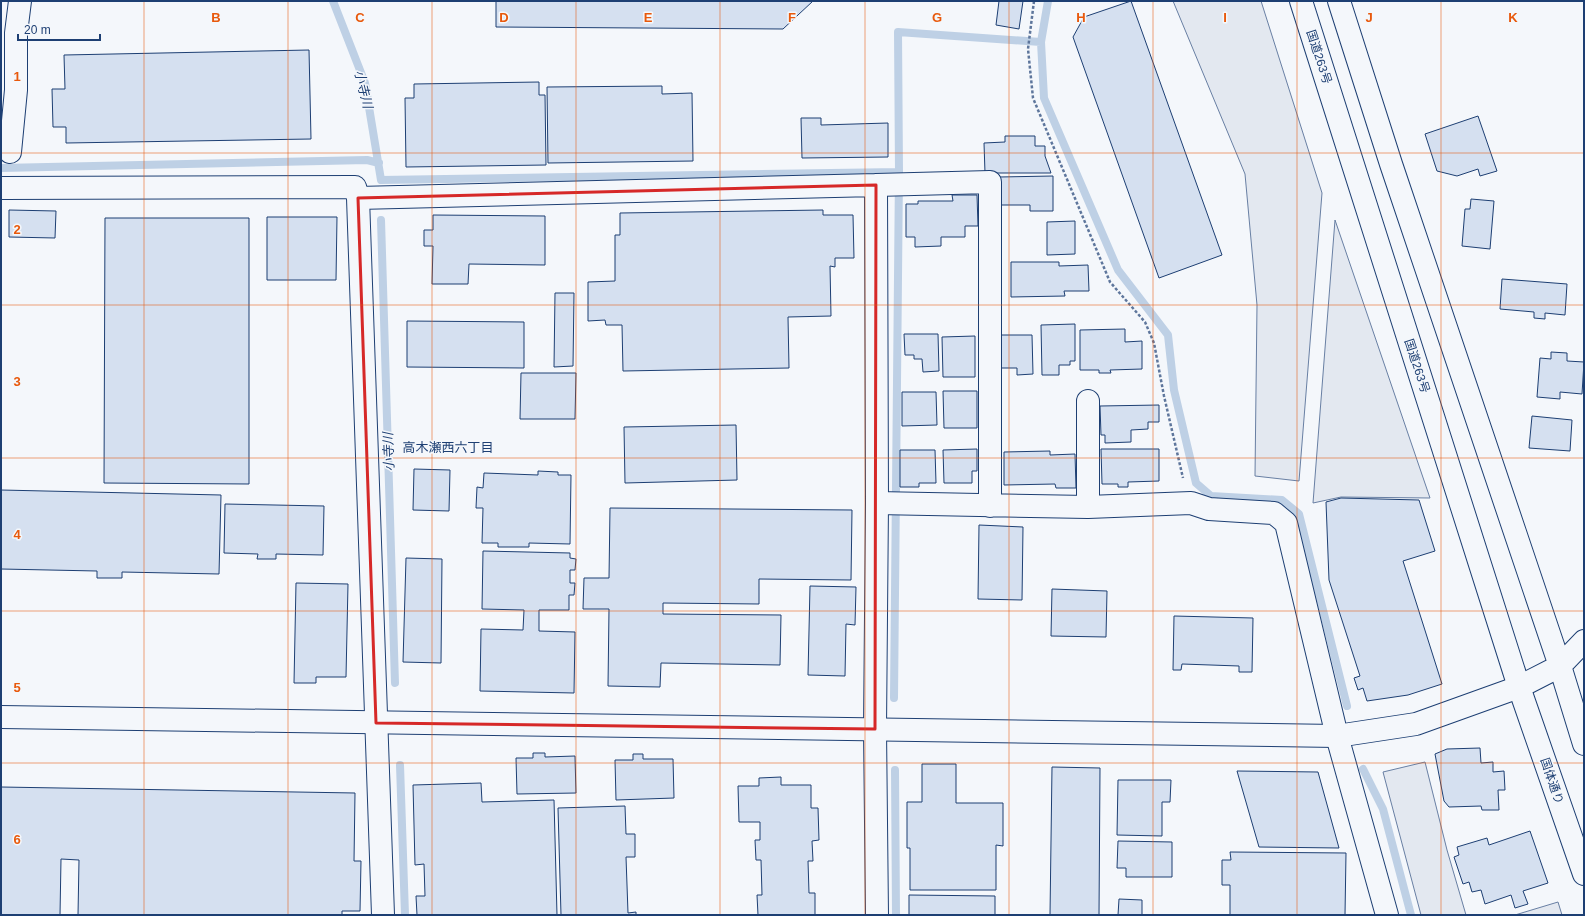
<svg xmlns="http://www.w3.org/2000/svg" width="1585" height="916" font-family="Helvetica,'Noto Sans JP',sans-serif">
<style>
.parking{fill:#e3e8f0;stroke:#687fa3}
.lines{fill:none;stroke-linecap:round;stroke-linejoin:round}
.stream{stroke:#bed0e5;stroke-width:8}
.building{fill:#d5e0f0;stroke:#1d3f73}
.minor-casing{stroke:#1d3f73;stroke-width:24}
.tertiary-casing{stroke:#1d3f73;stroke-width:24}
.trunk-casing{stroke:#1d3f73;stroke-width:24}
.path{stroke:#5e769c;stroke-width:2.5;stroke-dasharray:3 2;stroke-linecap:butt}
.minor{stroke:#f4f7fb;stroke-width:22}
.tertiary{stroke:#f4f7fb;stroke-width:22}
.trunk{stroke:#f4f7fb;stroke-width:22}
.marked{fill:none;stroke:#d62828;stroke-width:3;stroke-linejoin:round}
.grid{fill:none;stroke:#e8590c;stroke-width:1;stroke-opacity:0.55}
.labels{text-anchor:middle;stroke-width:3;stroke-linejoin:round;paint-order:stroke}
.street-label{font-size:12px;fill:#1d3f73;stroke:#f4f7fb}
.water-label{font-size:13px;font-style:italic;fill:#1d3f73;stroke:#f4f7fb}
.neighbourhood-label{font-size:13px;fill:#1d3f73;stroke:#f4f7fb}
.grid-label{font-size:13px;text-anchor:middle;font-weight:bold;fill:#e8590c;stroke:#f4f7fb;stroke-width:3;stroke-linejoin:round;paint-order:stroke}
</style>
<rect width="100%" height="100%" fill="#f4f7fb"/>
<path class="parking" d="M1173,1H1261L1322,193L1299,481L1255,476L1257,305L1245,174Z
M1335,220L1430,498L1341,497L1313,503Z
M1425,762L1447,850L1466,915H1421L1383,772Z
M1558,902L1562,915H1515Z"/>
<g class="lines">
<path class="stream" d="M333,1L365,83L381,180L899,172
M1048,1L1041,42L1044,98L1118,270L1168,335L1174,390L1196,483L1211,496L1282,500L1299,514L1347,706
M1,168L367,160L379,163
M381,220L395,683
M894,698L899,172L898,32L1041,42
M400,765L405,915
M1363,769L1383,809L1411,915
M895,770L896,915"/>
</g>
<path class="building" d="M496,1H813L783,29L496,27Z
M999,1H1023L1019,29L996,25Z
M1131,1L1222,255L1159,278L1073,37L1084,17Z
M309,50L311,139L66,143V127H53L52,89H65L64,55Z
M539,82V95H545L546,165L406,167L405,98H414V84Z
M662,86V94L692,93L693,161L548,163L547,87Z
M1478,116L1497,171L1480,176L1478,169L1457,176L1437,171L1425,134Z
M801,118H821V125L888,123V157L802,158Z
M1005,136H1035V146H1045V156L1051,173H985L984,143L1005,142Z
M1053,176V211H1030V205H1000L999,177Z
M952,195H977L978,226H965V237H941V246L915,247V237H906V204H918V201H953Z
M1471,199L1494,201L1490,249L1462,246L1465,209H1470Z
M9,210L56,211L55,238L9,237Z
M823,210V215H853L854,258H835V267L830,266L831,316L788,317L789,368L623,371L622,325H606L605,320L588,321V282L615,281V235H620V213Z
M433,215L545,216V265L469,264L468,284H432L433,246H424V230H433Z
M267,217H337L336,280H267Z
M105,218H249V484L104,483Z
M1075,221V254L1047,255V222Z
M1011,262H1059V266L1088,265L1089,291H1064L1065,296L1011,297Z
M1502,279L1567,284L1565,315L1545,313V319L1534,318V312L1500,309Z
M555,293H574L573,366L554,367Z
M407,321L524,322V368L407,367Z
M1075,324V361H1070V365H1059V375H1042L1041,325Z
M1125,329V342L1142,341V369L1110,370L1111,373H1099V370H1080V330Z
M904,334H938L939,371L923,372L922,359H914V355H905Z
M1000,335H1032L1033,374L1017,375V368H1001Z
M975,336V377H943L942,337Z
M1551,352L1567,353V361L1584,362L1582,394L1560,392V399L1537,397L1540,358L1551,359Z
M521,373H576L575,419H520Z
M943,391H977V428H944Z
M902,392H936L937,425L902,426Z
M1159,405V422H1148V429L1131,430V442L1105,443V435H1101L1100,406Z
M1532,416L1572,420L1570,451L1529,448Z
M736,425L737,480L625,483L624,427Z
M977,449V471H972V483H944L943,450Z
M1101,449H1159V481L1128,482V487H1118V484H1102Z
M900,450H935L936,483H919V487H900Z
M1050,451V455L1075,454L1076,488H1056L1055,484L1004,485V452Z
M414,469L450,470L449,511L413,510Z
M538,471L558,472V475H571L570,544L529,543V547H498V543H482L483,508H476L477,487L483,488L484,473L538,475Z
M1,490L221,495L219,574L122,572V578H97V571L1,569Z
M1341,498L1419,500L1435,551L1403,561L1442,684L1408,695L1367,701L1363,688L1358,690L1354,678L1360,676L1329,580L1326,502Z
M225,504L324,506L323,555L276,554V559H257L258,554L224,553Z
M610,508L852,510L851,580L759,579V604L663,603V614L781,615L780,665L661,663L660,687L608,686L609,609H583L584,578H609Z
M979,525L1023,527L1022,600L978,599Z
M483,551L570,553V558L576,559L575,570H570V583H575L574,595H569V610H539V631L575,632L574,693L480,691L481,629L523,630L524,610L482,609Z
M406,558L442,559L441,663L403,662Z
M296,583L348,584L346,677H316V683H294Z
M810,586L856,587L855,625L846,624L845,676L808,675Z
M1052,589L1107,591L1106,637L1051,636Z
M1174,616L1253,618L1252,672H1239V666L1182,664L1181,670H1173Z
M1480,748L1481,763L1493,762V772L1504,771L1505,790H1498L1499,810H1482L1481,806L1449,807L1444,801L1435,754L1447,749Z
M533,753H545V757L575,756L576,793L517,794L516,758H533Z
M633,754H643V759H673L674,798L616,800L615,760H633Z
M922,764H956V803H1003V846L996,845V890H910V848H907V802H922Z
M1052,767L1100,768L1099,915H1050Z
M1237,771L1318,772L1339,848L1259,847Z
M781,777V785H811V808H818L819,840L812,841L813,861H808L809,893H815V915H758L757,895H762L761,860H756L755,840H760V822H739L738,786H759V778Z
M1118,780H1171L1170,802H1162V836L1117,835Z
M481,783L482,802L554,800L557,915H417L416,896H425L424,864L415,865L413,785Z
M1,787L355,793L354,861H361L360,911H342V915H78L79,860L61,859L60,915H1Z
M625,806L626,834H635V857H626L628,913L636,912V915H561L558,808Z
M1530,831L1548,883L1523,891L1528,904L1515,908L1511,895L1485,904L1481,890L1472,892L1469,882L1463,884L1454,857L1459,855L1457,847L1487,838L1489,845Z
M1118,841L1172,842V877H1126V868H1117Z
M1230,852L1346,853L1345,915H1230V885H1222V860H1231Z
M909,895L995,896V915H909Z
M1119,899L1142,900V915H1118Z"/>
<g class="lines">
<defs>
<path id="minor" d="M10,152L16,90V33L20,1
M876,185L990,182V506
M1,188L355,187L358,198L383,915
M358,198L876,185L877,503L875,729L877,915
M1088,401V507
M877,503L1088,507L1191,503L1209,509L1274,513L1286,523L1337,736L1387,915"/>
<path id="tertiary" d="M1,717L1337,736L1416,724L1519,687"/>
<path id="trunk" d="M1301,1L1519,687L1584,874
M1339,1L1391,164L1560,666L1584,744
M1519,687L1560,666L1584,641"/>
</defs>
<use href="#minor" class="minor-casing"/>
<use href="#tertiary" class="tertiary-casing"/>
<use href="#trunk" class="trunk-casing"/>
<path class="path" d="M1034,1L1028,49L1033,98L1110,282L1145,322L1154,343L1164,396L1183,478"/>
<use href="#minor" class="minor"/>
<use href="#tertiary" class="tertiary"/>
<use href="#trunk" class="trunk"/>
</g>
<path class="marked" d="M876,185L875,729L376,723L358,198Z"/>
<path class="grid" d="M144,1V915M288,1V915M432,1V915M576,1V915M720,1V915M865,1V915M1009,1V915M1153,1V915M1297,1V915M1441,1V915M1,153H1584M1,305H1584M1,458H1584M1,611H1584M1,763H1584"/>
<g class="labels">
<g class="street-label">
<text transform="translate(1319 57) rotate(72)" y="4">国道263号</text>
<text transform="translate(1417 366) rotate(72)" y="4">国道263号</text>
<text transform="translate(1552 781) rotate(71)" y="4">国体通り</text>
</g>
<g class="water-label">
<text transform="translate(364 89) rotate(76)" y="5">小寺川</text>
<text transform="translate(388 452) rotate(-92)" y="5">小寺川</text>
</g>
<g class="neighbourhood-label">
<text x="448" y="452">高木瀬西六丁目</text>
</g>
</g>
<g class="grid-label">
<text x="216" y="22">B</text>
<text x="360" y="22">C</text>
<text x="504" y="22">D</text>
<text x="648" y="22">E</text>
<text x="792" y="22">F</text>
<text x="937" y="22">G</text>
<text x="1081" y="22">H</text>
<text x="1225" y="22">I</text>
<text x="1369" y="22">J</text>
<text x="1513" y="22">K</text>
<text x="17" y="81">1</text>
<text x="17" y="234">2</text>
<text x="17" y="386">3</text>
<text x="17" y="539">4</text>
<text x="17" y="692">5</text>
<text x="17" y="844">6</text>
</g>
<rect width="1585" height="916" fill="none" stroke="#1d3f73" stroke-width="4"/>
<path d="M18 34v6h82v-6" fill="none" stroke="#1d3f73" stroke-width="2"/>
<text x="24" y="34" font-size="12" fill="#1d3f73" stroke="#f4f7fb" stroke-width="3" paint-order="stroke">20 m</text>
</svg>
